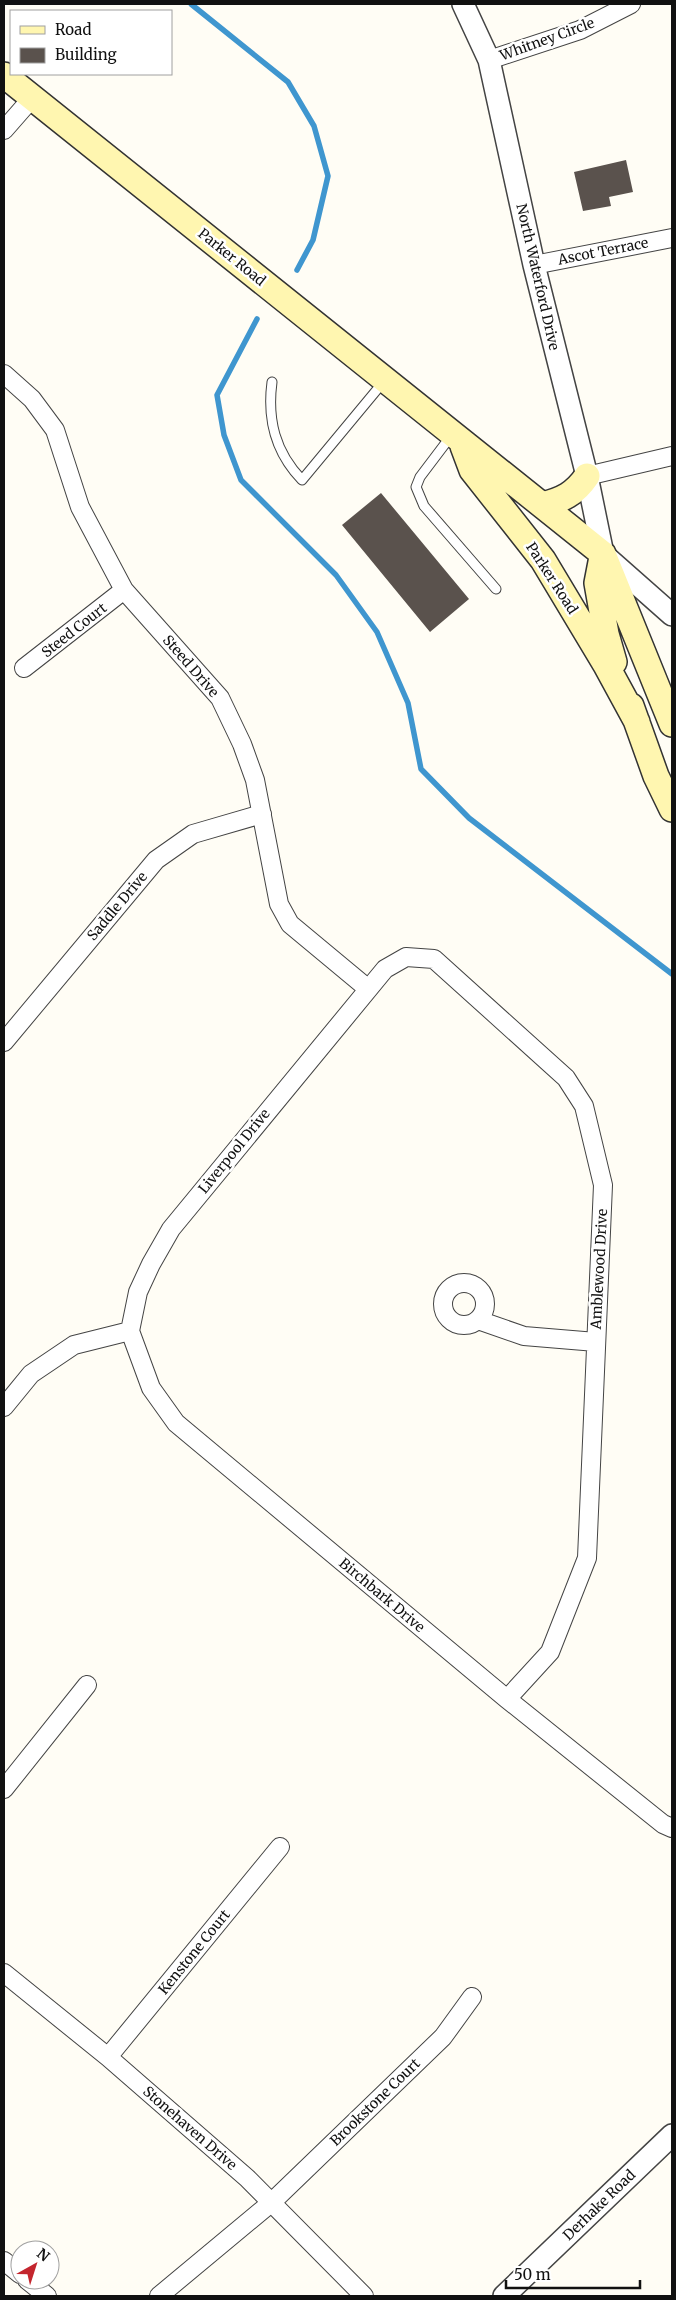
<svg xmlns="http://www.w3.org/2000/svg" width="676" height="2300" font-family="Merriweather,serif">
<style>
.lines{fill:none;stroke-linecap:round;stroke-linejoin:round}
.stream{stroke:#3f96cf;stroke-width:5.5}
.building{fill:#5a524d}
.service-casing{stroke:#444;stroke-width:11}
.minor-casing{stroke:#444;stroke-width:20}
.tertiary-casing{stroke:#444;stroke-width:24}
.secondary-casing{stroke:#333;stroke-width:28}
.service{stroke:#fff;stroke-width:9}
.minor{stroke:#fff;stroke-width:18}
.tertiary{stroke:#fff;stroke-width:21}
.secondary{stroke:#fff6b0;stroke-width:25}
.labels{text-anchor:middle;stroke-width:5;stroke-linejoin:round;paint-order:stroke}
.street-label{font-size:14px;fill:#111;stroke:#fff}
</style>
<rect width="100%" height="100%" fill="#fffdf5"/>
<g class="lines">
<path class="stream" d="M191,4L288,82L314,126L328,176L313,240L297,270
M257,319L217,395L224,435L241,480L336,575L377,632L408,703L421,769L469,818L672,974"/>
</g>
<path class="building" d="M626,160L633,192L609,197L611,206L583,211L574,172Z
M381,493L469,599L430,632L342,525Z"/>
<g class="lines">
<defs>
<path id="service" d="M272,382C267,420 275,452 302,480L385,380
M451,436L420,477L416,487L424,506L496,589"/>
<path id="minor" d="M489,60L580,30L631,4
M4,130L32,98
M534,265L672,238
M4,374L32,399L55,430L80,507L124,590L220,698L242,744L255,780L279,904L290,924L367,988
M587,476L672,456
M24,668L124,590
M4,1042L156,860L193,834L262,814
M443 1304a21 21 0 1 1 42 0a21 21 0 1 1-42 0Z
M478,1320L524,1336L596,1342
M130,1331L138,1292L151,1264L171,1229L385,969L406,957L434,959L566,1078L584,1106L603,1185L587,1558L550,1652L507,1699
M130,1331L151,1388L176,1423L507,1699L663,1824L672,1828
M4,1407L31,1374L74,1345L130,1331
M4,1789L87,1685
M4,1973L108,2057L247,2178L364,2296
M108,2057L280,1847
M4,2261L20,2274
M27,2280L47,2296
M159,2296L272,2202L443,2037L472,1997"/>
<path id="tertiary" d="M463,4L489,60L534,265L587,476L603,554L672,615
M504,2296L672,2135"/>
<path id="secondary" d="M4,75L603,554L672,724
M463,446L472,470L543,560L606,665L637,722
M542,505C562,500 575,494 587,476
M602,557L597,583L606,634L614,662
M631,706L656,776L672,809"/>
</defs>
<use href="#service" class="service-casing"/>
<use href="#minor" class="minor-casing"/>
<use href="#tertiary" class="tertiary-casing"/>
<use href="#secondary" class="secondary-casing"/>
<use href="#service" class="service"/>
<use href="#minor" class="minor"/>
<use href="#tertiary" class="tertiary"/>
<use href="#secondary" class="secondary"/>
</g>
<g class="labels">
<g class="street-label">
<text transform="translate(547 39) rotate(-20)" y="5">Whitney Circle</text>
<text transform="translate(603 251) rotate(-11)" y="5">Ascot Terrace</text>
<text transform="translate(232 257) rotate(39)" y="5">Parker Road</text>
<text transform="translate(538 277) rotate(77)" y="5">North Waterford Drive</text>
<text transform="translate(552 578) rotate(57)" y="5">Parker Road</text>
<text transform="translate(74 630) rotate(-38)" y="5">Steed Court</text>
<text transform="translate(191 666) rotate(49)" y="5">Steed Drive</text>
<text transform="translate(117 906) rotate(-50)" y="5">Saddle Drive</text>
<text transform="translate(234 1151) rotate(-51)" y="5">Liverpool Drive</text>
<text transform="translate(599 1269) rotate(-87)" y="5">Amblewood Drive</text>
<text transform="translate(382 1595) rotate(40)" y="5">Birchbark Drive</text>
<text transform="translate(194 1952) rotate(-51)" y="5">Kenstone Court</text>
<text transform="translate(375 2102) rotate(-44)" y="5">Brookstone Court</text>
<text transform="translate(190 2128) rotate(41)" y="5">Stonehaven Drive</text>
<text transform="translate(599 2205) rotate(-44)" y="5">Derhake Road</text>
</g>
</g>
<rect width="676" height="2300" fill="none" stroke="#111111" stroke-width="10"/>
<rect x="10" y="10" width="162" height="65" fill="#ffffff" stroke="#a0a0a0"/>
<rect x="20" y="26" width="25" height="8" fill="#fff6b0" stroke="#a0a0a0"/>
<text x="55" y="35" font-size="15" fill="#111111">Road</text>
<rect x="20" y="48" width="25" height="15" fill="#5a524d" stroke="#a0a0a0"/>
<text x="55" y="60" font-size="15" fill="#111111">Building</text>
<g transform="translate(35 2265) rotate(39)"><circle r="24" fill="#ffffff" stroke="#a0a0a0"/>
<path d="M0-4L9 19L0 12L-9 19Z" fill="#c4262e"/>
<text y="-8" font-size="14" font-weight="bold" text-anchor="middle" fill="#111111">N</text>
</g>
<path d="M506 2280v8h134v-8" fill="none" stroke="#111111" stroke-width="2.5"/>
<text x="514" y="2280" font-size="15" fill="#111111" stroke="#ffffff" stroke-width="4" paint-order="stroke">50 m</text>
</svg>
